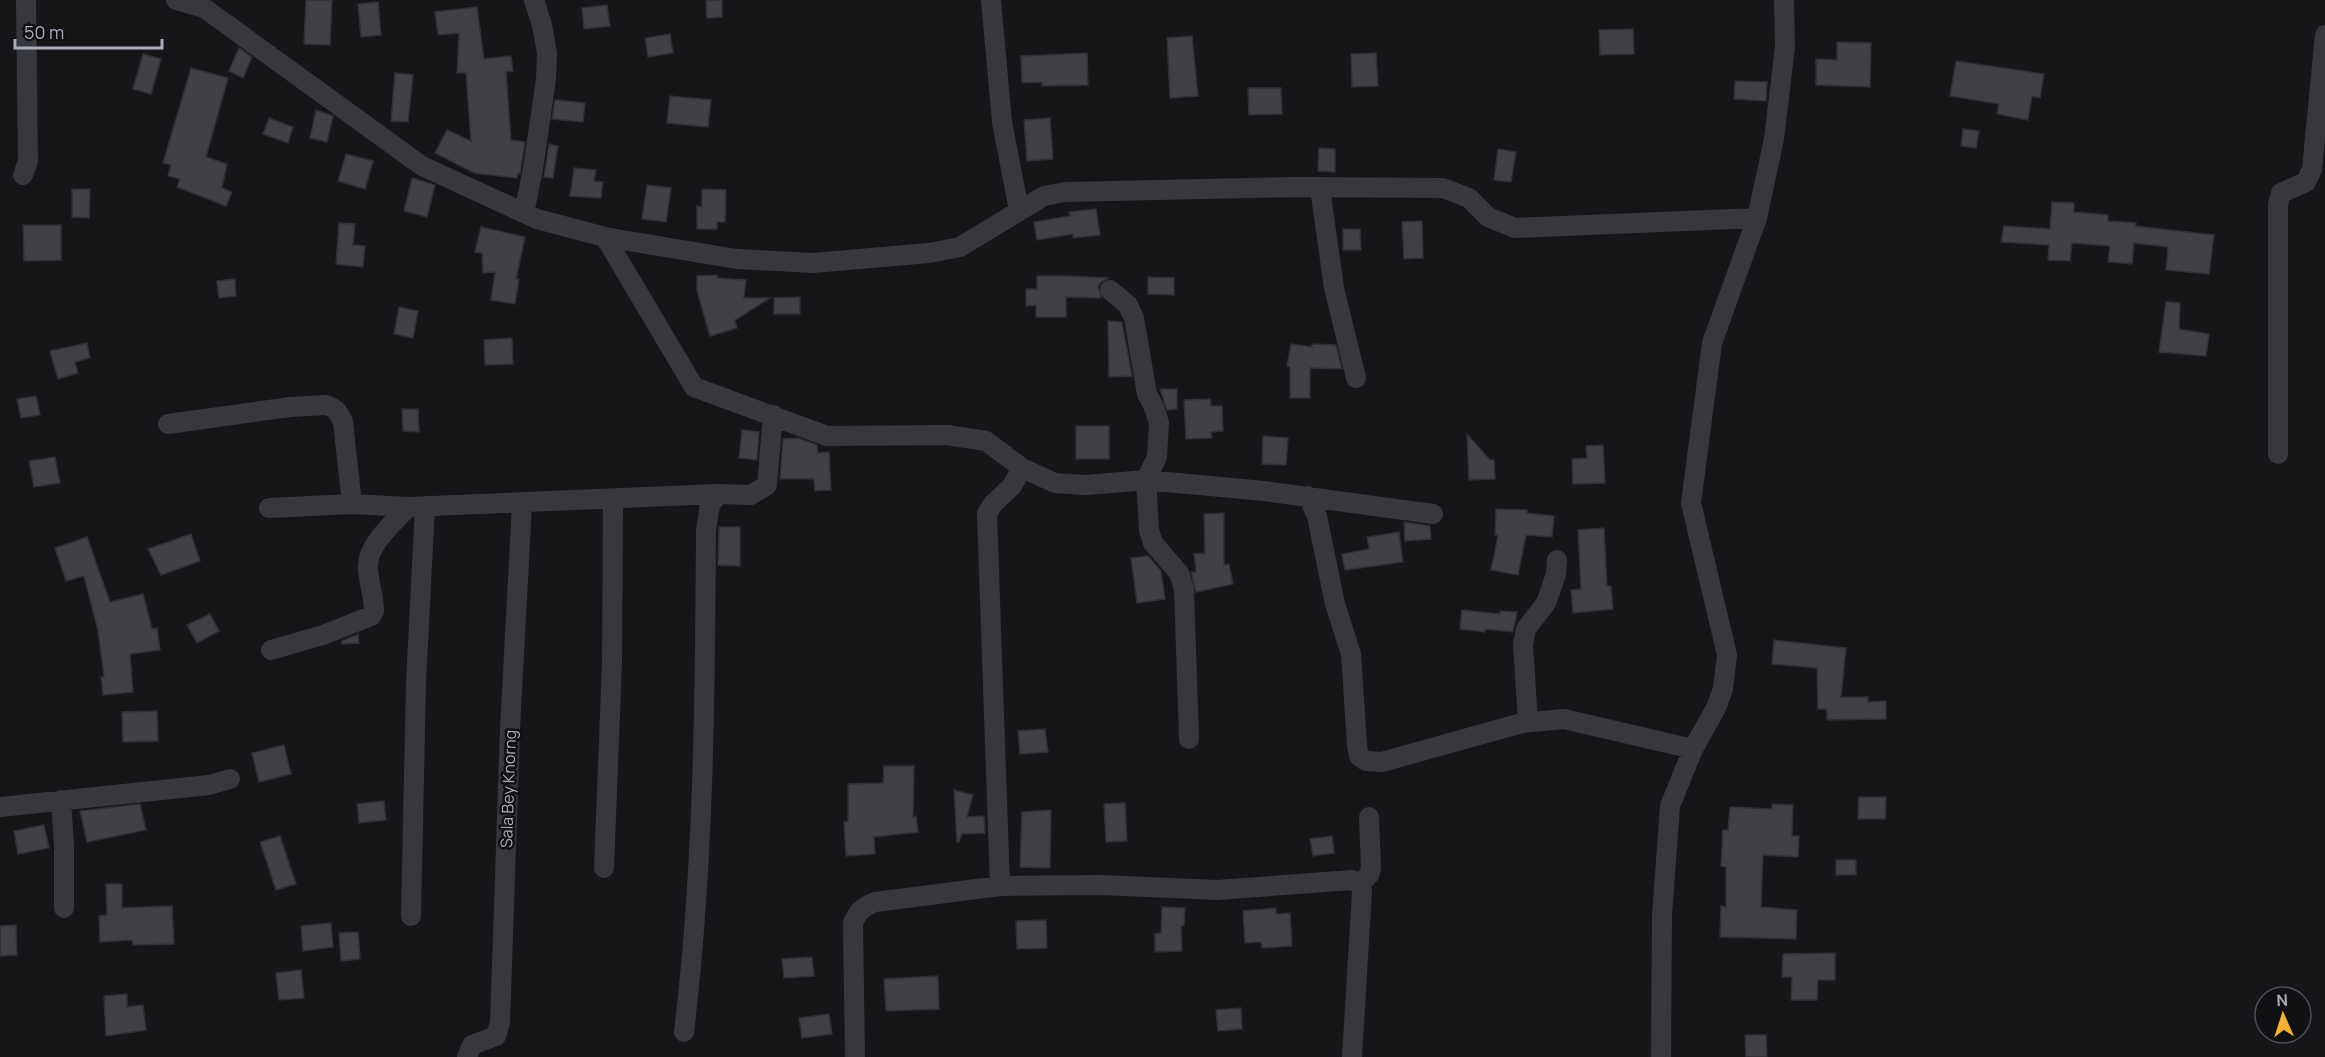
<svg xmlns="http://www.w3.org/2000/svg" width="2325" height="1057" font-family="Manrope,sans-serif">
<style>
.building{fill:#404145;stroke:#303034;stroke-width:1.5}
.lines{fill:none;stroke-linecap:round;stroke-linejoin:round}
.minor{stroke:#37383d;stroke-width:20}
.labels{text-anchor:middle;stroke-width:5;stroke-linejoin:round;paint-order:stroke}
.street-label{font-size:16px;fill:#a8adb8;stroke:#111113}
</style>
<rect width="100%" height="100%" fill="#161618"/>
<path class="building" d="M306,0H332L330,45L304,44Z
M706,0H722V17L707,18Z
M378,2L381,35L361,37L358,4Z
M607,5L610,26L584,29L582,8Z
M477,7L484,59L511,56L513,71L506,72L511,140L525,142L520,174L518,173L517,178L474,173L435,153L447,130L471,141L466,73H457L459,33L438,35L435,12Z
M1633,29L1634,54L1600,55L1599,30Z
M670,34L673,53L648,57L645,38Z
M1192,36L1198,96L1170,98L1167,38Z
M1837,42L1871,43L1870,87L1816,85V59L1837,60Z
M239,48L252,57L243,78L229,71Z
M1087,53L1088,85L1042,86V82L1022,83L1021,56Z
M1376,53L1378,86L1352,87L1351,54Z
M143,54L161,59L151,94L133,89Z
M1956,61L2044,74L2040,98L2032,96L2028,120L1997,114L1999,104L1950,96Z
M191,68L228,78L206,157L227,164L222,188L232,192L226,206L177,187L180,179L168,176L171,165L163,163Z
M395,73L413,75L408,122L391,121Z
M1735,81L1767,82L1766,101L1734,99Z
M1248,88H1281L1282,114L1249,115Z
M670,96L711,100L708,127L667,123Z
M555,100L585,103L583,122L552,119Z
M316,110L333,116L327,142L310,138Z
M269,118L293,127L288,143L263,134Z
M1050,118L1053,159L1027,161L1024,120Z
M1963,129L1979,131L1976,148L1961,146Z
M549,144L558,146L553,178L544,177Z
M1319,148L1335,149V172L1318,171Z
M1498,149L1516,152L1511,182L1494,180Z
M346,154L373,161L365,189L338,181Z
M574,168L596,170L594,181L603,182L601,198L570,196Z
M412,178L435,185L427,217L404,211Z
M647,185L671,188L666,222L642,219Z
M72,189H90L89,218L72,217Z
M702,189L726,190L725,222H717V229H697V206L702,207Z
M2052,202L2074,203V212L2108,215V221L2136,223L2135,226L2214,235L2209,274L2166,270L2168,247L2134,243L2132,264L2108,262L2110,246L2072,243L2070,261L2048,260L2049,245L2001,242L2004,226L2050,229Z
M1096,209L1100,235L1073,238V234L1037,240L1034,222L1070,216L1069,212Z
M1422,221L1423,258L1404,259L1402,222Z
M339,223L355,224L353,245L365,246L363,267L336,264Z
M23,225H61V260L24,261Z
M481,227L525,237L516,279H519L515,304L491,300L495,272L483,273L482,253L475,252Z
M1343,229H1360L1361,250H1343Z
M717,275V278L746,280L744,298H770L735,320L737,328L710,336L697,291V276Z
M1037,276H1065L1108,278L1101,282L1098,287L1101,298L1066,297V317H1036V305L1026,306V289H1037Z
M1148,277L1174,278V295L1148,294Z
M235,279L236,296L219,298L217,281Z
M800,297V314H774V298Z
M2166,302L2180,303L2179,329L2209,334L2206,356L2159,352Z
M399,307L418,311L413,338L394,334Z
M1108,321L1122,322L1132,376L1109,377Z
M512,338L513,364L485,365L484,340Z
M87,343L90,358L75,362L78,373L58,379L50,351Z
M1291,344L1312,347V344L1336,345L1342,369L1310,368V398H1290V367L1287,366Z
M1160,389H1177V409L1167,410Z
M36,396L40,415L21,418L17,399Z
M1210,399L1211,406H1222L1223,431L1211,432L1212,438L1186,439L1184,400Z
M402,409H418L419,432L403,431Z
M1076,426H1109V459H1076Z
M742,430L759,432L757,460L739,458Z
M1467,434L1490,460H1494L1495,479L1469,480Z
M1263,436L1288,438L1286,465L1262,464Z
M798,438L817,445L818,453L829,452L831,490L815,491L814,479H780L783,439Z
M1603,445L1605,483L1573,484L1572,459L1587,458L1586,446Z
M55,457L60,483L34,487L29,461Z
M1496,509L1527,510V513L1554,516L1552,537L1526,535L1518,575L1491,570L1498,535H1495Z
M1224,513V565L1229,564L1233,584L1196,592L1191,572H1196L1194,554L1205,553L1204,514Z
M1404,522L1430,526L1431,539L1405,541Z
M719,527H740V566L718,565Z
M1604,528L1607,586H1611L1613,609L1573,613L1571,590L1581,589L1578,530Z
M1399,532L1403,562L1345,570L1342,554L1369,549L1367,537Z
M191,534L200,561L161,575L148,549Z
M87,537L110,602L143,594L152,629L157,628L160,650L130,654L133,692L103,695L101,677H104L98,631L84,576L66,581L55,548Z
M1148,556L1161,571L1165,599L1137,603L1131,558Z
M1462,610L1500,614V611L1517,612L1513,632L1485,629V632L1460,629Z
M210,614L219,631L197,643L187,625Z
M358,634L359,643L342,644V641Z
M1774,640L1846,648L1841,697H1868V702L1886,701V719L1827,720V709H1818L1817,668L1772,664Z
M157,711L158,741L123,742L122,712Z
M1045,729L1048,752L1020,754L1018,731Z
M284,745L291,774L259,782L252,753Z
M884,766H914L913,817L916,816L918,832L874,837L875,854L846,856L844,822L848,821V784L883,783Z
M954,790L973,795L967,817L984,816L985,833L962,834L959,842H957Z
M1859,797H1886L1885,819H1858Z
M384,801L386,820L359,823L357,804Z
M1125,803L1127,841L1106,842L1104,804Z
M140,804L146,830L87,842L80,811Z
M1772,804L1793,805L1792,836H1799L1798,857L1763,855L1761,907L1797,910L1796,939L1720,937L1721,906L1726,907V867L1721,866L1723,830H1728L1730,807L1772,809Z
M1051,810L1050,868L1020,867L1022,812Z
M44,825L49,848L18,854L14,831Z
M280,836L296,884L276,890L260,842Z
M1332,836L1334,853L1313,856L1310,839Z
M1836,860H1856V875H1836Z
M106,884H122V908L172,906L174,944L133,945L132,940L100,942L99,916L107,915Z
M1162,907L1185,908L1184,926H1181L1182,951L1155,952V934L1161,933Z
M1276,908V914L1290,913L1292,946L1262,948L1261,942L1245,943L1243,911Z
M1046,920L1047,948L1017,949L1016,921Z
M331,923L333,947L303,951L301,926Z
M16,925L17,955L0,956V926Z
M358,932L360,959L341,961L339,933Z
M1835,953V980H1818L1817,1000H1791L1792,977H1782L1783,954Z
M812,957L814,976L784,978L782,959Z
M301,970L304,998L279,1000L276,973Z
M938,976L939,1009L886,1011L884,979Z
M127,994V1007L143,1005L146,1030L106,1036L104,996Z
M1241,1008L1242,1029L1218,1031L1216,1010Z
M829,1014L832,1034L802,1038L799,1018Z
M1745,1035H1766L1767,1057H1746Z"/>
<g class="lines">
<path class="minor" d="M176,0L204,8L422,166L537,219L605,237L737,259L813,263L929,253L960,247L1044,196L1065,192L1298,187L1443,188L1469,198L1488,217L1515,228L1757,218
M991,0L1002,122L1019,210
M23,175L28,161L26,0
M1320,188L1334,288L1356,378
M524,213L533,169L546,79L547,53L542,25L534,0
M605,237L694,387L827,436L947,435L986,441L1022,468L1055,483L1086,485L1146,480L1167,482L1264,491L1433,514
M1110,290L1128,305L1134,318L1147,394L1154,407L1159,423L1157,457L1146,480L1149,530L1153,543L1179,573L1184,589L1189,739
M168,424L290,407L326,405C336,408 339,413 343,422L352,504L408,507L718,494L751,495L767,485L773,415
M2278,454V204L2281,193L2306,182L2312,169L2325,35
M1308,496L1317,516L1335,604L1351,654L1357,745L1359,756L1366,761L1382,762L1522,723L1564,719L1693,749
M269,508L352,504
M271,650L323,635L371,616L374,611C374,597 369,583 368,569C366,545 393,524 408,507
M1528,722L1523,644L1526,629L1546,603L1556,574L1557,560
M61,800L64,845V908
M0,807L209,785L230,779
M604,868L612,663L613,499
M1360,884L1369,875L1371,868L1369,817
M1000,886L987,514L993,504L1012,486L1022,468
M411,916L416,683L425,506
M684,1032C704,866 705,698 706,530L710,505L718,494
M467,1057L472,1045L496,1036L500,1023L510,729L522,504
M855,1057L853,923C858,911 863,907 875,902L1000,886L1101,885L1217,890L1352,880L1360,884L1362,892L1352,1057
M1661,1057L1662,915L1670,806L1693,749L1716,708L1723,689L1727,655L1691,503L1712,343L1757,218L1774,139L1785,47L1784,0"/>
</g>
<g class="labels">
<g class="street-label">
<text transform="translate(508 789) rotate(-88)" y="6">Sala Bey Knorng</text>
</g>
</g>
<g transform="translate(2283 1015) rotate(357)"><circle r="28" fill="#111113" stroke="#4d4f55" stroke-width="1.5"/>
<path d="M0-4.5L10 22L0 15L-10 22Z" fill="#f2b134"/>
<text y="-9" font-size="16" font-weight="bold" text-anchor="middle" fill="#a8adb8">N</text>
</g>
<path d="M15 39v9h147v-9" fill="none" stroke="#a8adb8" stroke-width="3"/>
<text x="24" y="39" font-size="18" fill="#a8adb8" stroke="#111113" stroke-width="4.5" paint-order="stroke">50 m</text>
</svg>
